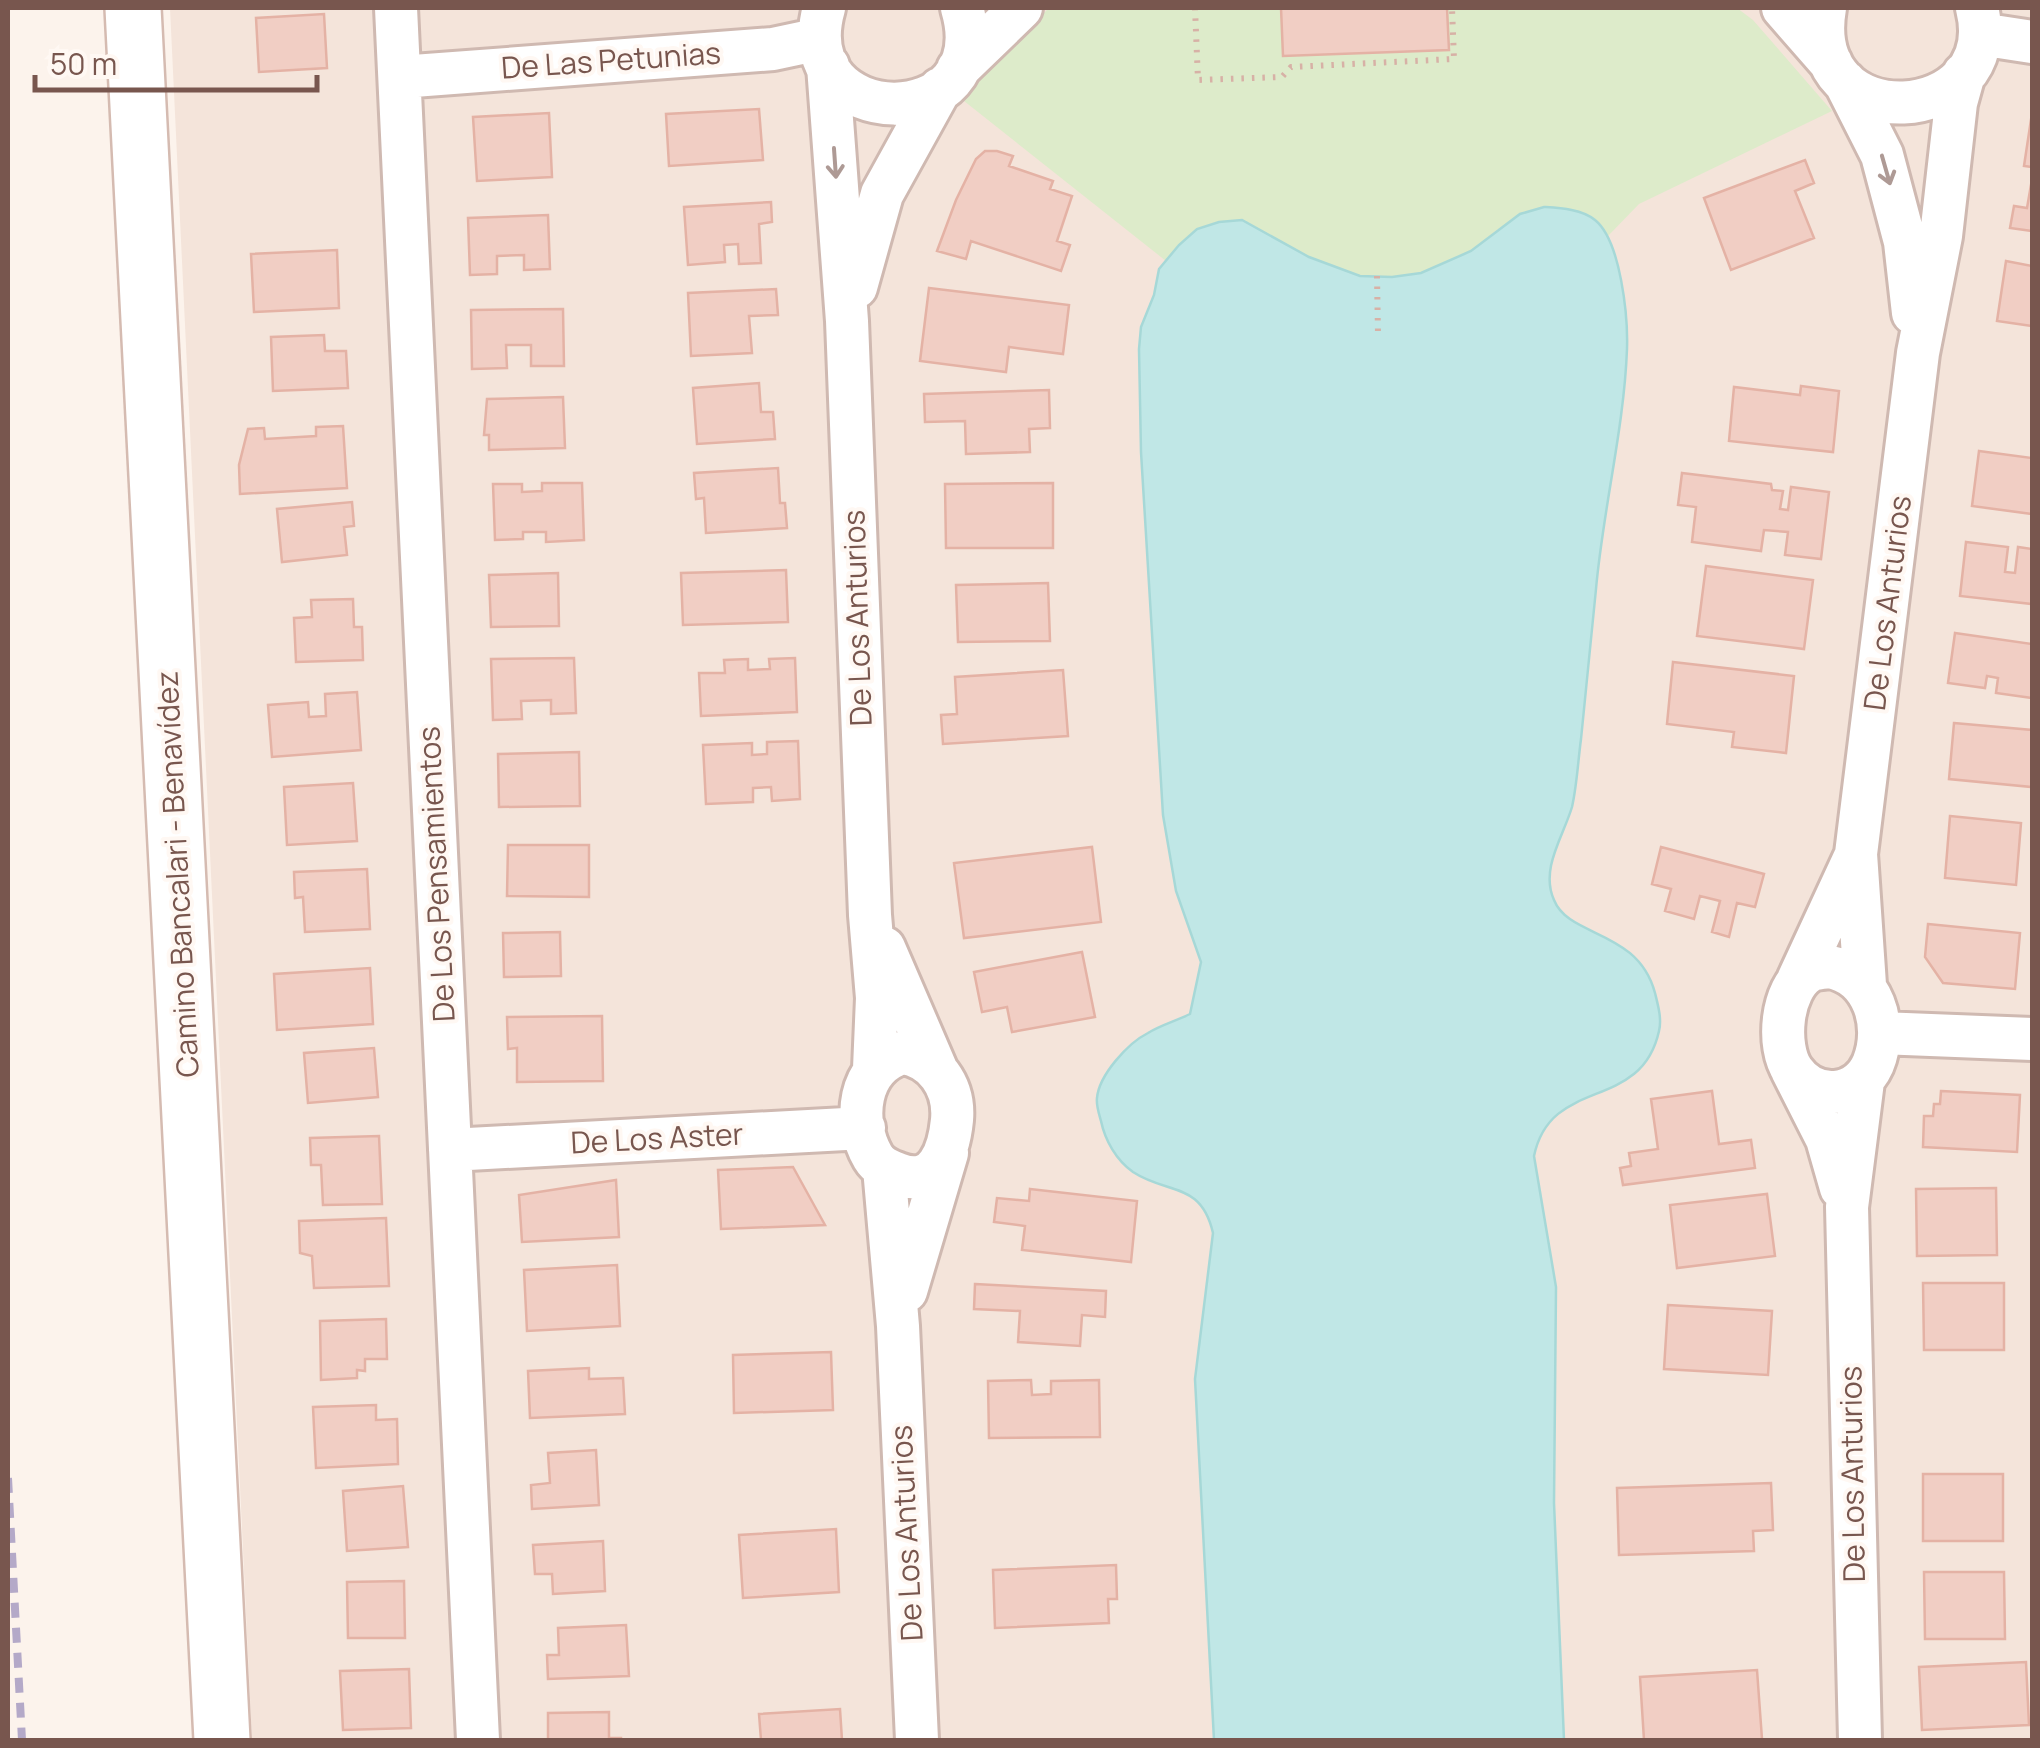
<svg xmlns="http://www.w3.org/2000/svg" width="2040" height="1748" font-family="Manrope,sans-serif">
<style>
.residential{fill:#f4e4da}
.green{fill:#ddebca}
.water{fill:#c0e7e6;stroke:#a6d8d7;stroke-width:2.5}
.building{fill:#f1cec4;stroke:#e4b2a5;stroke-width:2.5}
.lines{fill:none;stroke-linecap:round;stroke-linejoin:round}
.street-casing{stroke:#cfb9b1;stroke-width:48}
.secondary-casing{stroke:#d5bbb1;stroke-width:60}
.path{stroke:#d7b1a6;stroke-width:6;stroke-dasharray:2.5 8;stroke-linecap:butt}
.street{stroke:#fff;stroke-width:42}
.secondary{stroke:#fff;stroke-width:55}
.rail{stroke:#b4a9c8;stroke-width:8;stroke-dasharray:15 10;stroke-linecap:butt}
.oneway{stroke:#ae9a95}
.labels{text-anchor:middle;stroke-width:8;stroke-linejoin:round;paint-order:stroke}
.street-label{font-size:30px;fill:#78564e;stroke:#fff8f3}
</style>
<rect width="100%" height="100%" fill="#fcf3ec"/>
<path class="residential" d="M170,8H2032V1740H252Z"/>
<path class="green" d="M1049,8H1737L1753,20L1832,111L1639,204L1608,236L1594,218L1498,229L1471,251L1445,263L1421,272L1391,277L1360,276L1337,268L1287,247L1242,220L1179,245L1166,261L959,97Z"/>
<path class="water" d="M1544,207C1560,208 1582,209 1595,220C1621,241 1628,317 1627,349C1624,429 1603,509 1596,589C1591,639 1586,689 1581,739C1578,761 1577,785 1572,807C1563,837 1540,869 1554,900C1569,938 1638,929 1655,993C1658,1005 1662,1019 1659,1031C1641,1113 1551,1075 1534,1156L1556,1287L1554,1503L1564,1740H1214L1195,1379L1213,1233C1201,1181 1168,1195 1133,1172C1116,1160 1105,1140 1101,1121C1099,1114 1096,1105 1097,1098C1099,1075 1128,1043 1148,1033C1161,1025 1176,1021 1190,1014L1201,962L1176,891L1163,815L1141,452L1139,349L1141,327L1154,295L1159,269L1179,245L1197,229L1219,222L1242,220L1309,257L1360,276L1392,277L1421,273L1471,251L1520,214Z"/>
<path class="building" d="M1281,8H1447L1449,50L1283,56Z
M324,14L327,68L259,72L256,18Z
M759,109L763,160L669,166L666,114Z
M549,113L552,177L477,181L473,117Z
M2032,113V167L2024,166Z
M985,151H997L1013,156L1009,166L1053,181L1050,189L1072,196L1057,241L1070,245L1061,271L971,241L966,259L937,251L956,200L976,159Z
M1805,160L1814,183L1795,191L1814,238L1731,270L1704,198Z
M2032,179V231L2010,228L2014,206L2027,208Z
M771,202L772,222L759,224L761,263L739,264L738,244L724,245L725,262L688,265L684,207Z
M548,215L550,269L524,270V255L497,256V274L470,275L468,218Z
M337,250L339,308L254,312L251,254Z
M2006,261L2032,266V326L1997,321Z
M929,288L1069,305L1063,354L1009,347L1006,372L920,361Z
M776,289L778,315L749,316L752,353L691,356L688,293Z
M563,309L564,366H531V345H506L507,368L472,369L471,310Z
M324,335L325,351H346L348,388L273,391L271,337Z
M759,383L761,412H773L775,439L697,444L693,388Z
M1801,386L1839,391L1833,452L1729,441L1734,387L1800,395Z
M1049,390L1050,428L1029,429L1030,452L966,454L965,421L925,422L924,394Z
M563,397L565,448L489,450V435H484L487,399Z
M343,426L347,488L240,494L239,465L248,429L264,428L265,439L316,436V427Z
M1979,451L2032,458V514L1972,506Z
M778,468L780,503H785L787,528L706,533L704,498L696,499L694,473Z
M1682,473L1771,484L1772,490L1783,491L1780,509L1788,510L1791,487L1829,492L1821,559L1785,555L1788,532L1764,530L1761,551L1692,542L1696,507L1678,505Z
M542,483H582L584,540L546,542V532H523V539L495,540L493,484H522V492L542,491Z
M1053,483V548H946L945,484Z
M352,502L354,526L344,527L347,555L282,562L277,509Z
M1966,542L2008,547L2005,572L2015,573L2018,547L2032,549V604L1960,596Z
M1706,566L1813,580L1804,649L1697,636Z
M786,570L788,622L683,625L681,573Z
M558,573L559,626L491,627L489,575Z
M1048,583L1050,641L958,642L956,585Z
M353,599L354,627H362L363,660L296,662L294,618L312,617L311,600Z
M1955,633L2032,644V698L1996,693L1998,678L1987,676L1985,688L1948,683Z
M574,658L576,713L551,714V700L521,701L522,719L493,720L491,659Z
M795,658L797,712L701,716L699,673H725L724,660L748,659V670L770,669L769,659Z
M1673,662L1794,676L1786,753L1732,747L1734,732L1667,724Z
M1063,670L1068,736L943,744L941,715L957,714L955,677Z
M357,692L361,750L272,757L268,705L308,702L309,717L326,716L325,694Z
M1954,723L2032,730V787L1949,779Z
M798,741L800,799L772,801L771,787L753,788V802L706,804L703,745L752,743V755L767,754V742Z
M579,752L580,806L499,807L498,754Z
M353,783L357,841L287,845L284,787Z
M1950,816L2021,823L2016,885L1945,878Z
M508,845H589V897L507,896Z
M1092,847L1101,922L964,938L954,863Z
M1661,847L1764,874L1755,907L1737,903L1729,937L1712,932L1720,901L1700,896L1694,919L1665,911L1671,889L1652,884Z
M367,869L370,929L305,932L303,897L295,898L294,872Z
M1928,924L2020,933L2015,989L1943,983L1925,957Z
M560,932L561,976L504,977L503,933Z
M1082,952L1095,1017L1012,1032L1007,1007L982,1012L974,972Z
M370,968L373,1024L277,1030L274,974Z
M602,1016L603,1081L517,1082V1048L508,1049L507,1017Z
M374,1048L378,1097L308,1103L304,1053Z
M1712,1091L1719,1144L1751,1140L1755,1168L1623,1185L1620,1168L1631,1166L1629,1153L1658,1149L1651,1099Z
M1941,1091L2020,1095L2017,1152L1923,1147L1924,1116H1933L1934,1104H1940Z
M379,1136L382,1204L323,1205L321,1165H311L310,1138Z
M793,1167L825,1225L721,1229L718,1170Z
M616,1180L619,1237L522,1242L519,1195Z
M1996,1188L1997,1255L1917,1256L1916,1189Z
M1030,1189L1137,1201L1131,1262L1022,1250L1025,1226L994,1222L997,1198L1029,1201Z
M1767,1194L1775,1256L1677,1268L1670,1205Z
M386,1218L389,1286L314,1288L312,1256L300,1253L299,1221Z
M617,1265L620,1326L527,1331L524,1270Z
M1923,1283H2004V1350H1924Z
M975,1284L1106,1291L1105,1317L1082,1315L1080,1346L1018,1342L1020,1311L974,1309Z
M1668,1305L1772,1311L1768,1375L1664,1369Z
M386,1319L387,1359H365V1371L357,1370V1378L321,1380L320,1321Z
M831,1352L833,1410L734,1413L733,1355Z
M589,1368V1379L623,1378L625,1414L530,1418L528,1371Z
M1031,1380L1032,1395L1051,1394V1381L1099,1380L1100,1437L989,1438L988,1381Z
M376,1405V1420L397,1419L398,1464L316,1468L313,1407Z
M596,1450L599,1505L532,1509L531,1485L550,1483L548,1453Z
M1923,1474H2003V1541H1923Z
M1771,1483L1773,1530L1753,1531L1754,1551L1619,1555L1617,1488Z
M403,1486L408,1547L347,1551L343,1491Z
M836,1529L839,1592L743,1598L739,1535Z
M603,1541L605,1591L553,1594L552,1574H535L533,1545Z
M1116,1565L1117,1599H1108L1109,1623L995,1628L993,1570Z
M1924,1572H2004L2005,1639H1925Z
M404,1581L405,1638H348L347,1582Z
M626,1625L629,1676L548,1679L547,1655H559L558,1628Z
M2026,1662L2029,1725L1922,1730L1919,1667Z
M409,1669L411,1728L343,1730L340,1671Z
M1757,1670L1762,1739L1644,1740L1640,1677Z
M840,1709L842,1740H761L759,1714Z
M609,1712V1738H621V1740H548V1713Z"/>
<g class="lines">
<defs>
<path id="street" d="M396,8L478,1740
M824,8C788,134 1000,137 962,8
M1783,8L1831,63
M1825,8C1802,141 2007,127 1977,8
M1980,34L2032,42
M828,66L847,321L870,915L877,998L874,1069
M958,69L1021,8
M400,77L773,49L820,39
M1845,82L1882,155L1905,242L1913,313
M856,287L882,194L940,89
M884,948L937,1071
M1830,967C1873,975 1889,1025 1873,1064C1858,1098 1815,1102 1793,1071C1776,1046 1781,989 1808,972C1814,968 1822,968 1830,967Z
M1798,980L1854,859
M1865,985L1856,854L1918,353L1941,236L1956,103L1964,74
M1880,1033L2032,1039
M902,1053C934,1057 955,1086 952,1120C949,1150 937,1189 898,1174C888,1170 879,1167 873,1157C852,1121 858,1066 902,1053Z
M1792,1070L1827,1139L1841,1188
M450,1150L864,1128
M884,1168L898,1326L917,1740
M906,1291L947,1153
M1860,1740L1847,1207L1863,1081"/>
<path id="secondary" d="M133,8L222,1740"/>
</defs>
<use href="#street" class="street-casing"/>
<use href="#secondary" class="secondary-casing"/>
<path class="path" d="M1195,8L1198,80L1282,77L1291,67L1454,59L1452,8
M1377,276L1378,334"/>
<use href="#street" class="street"/>
<use href="#secondary" class="secondary"/>
<path class="rail" d="M8,1478L22,1740"/>
</g>
<defs><path id="oneway-shaft" d="M-6 0H5M1.5-3L5.5 0L1.5 3" fill="none" stroke-width="1.6" stroke-linecap="round" stroke-linejoin="round" transform="scale(2.5)"/></defs>
<g class="oneway">
<use href="#oneway-shaft" transform="translate(835 163) rotate(86)"/>
<use href="#oneway-shaft" transform="translate(1886 170) rotate(74)"/>
</g>
<g class="labels">
<g class="street-label">
<text transform="translate(611 61) rotate(-4)" y="10">De Las Petunias</text>
<text transform="translate(1888 603) rotate(-83)" y="10">De Los Anturios</text>
<text transform="translate(858 618) rotate(-92)" y="10">De Los Anturios</text>
<text transform="translate(178 874) rotate(-93)" y="10">Camino Bancalari - Benavídez</text>
<text transform="translate(437 874) rotate(-93)" y="10">De Los Pensamientos</text>
<text transform="translate(657 1139) rotate(-3)" y="10">De Los Aster</text>
<text transform="translate(1853 1474) rotate(-91)" y="10">De Los Anturios</text>
<text transform="translate(907 1533) rotate(-93)" y="10">De Los Anturios</text>
</g>
</g>
<rect width="2040" height="1748" fill="none" stroke="#78564e" stroke-width="20"/>
<path d="M35 75v15h282v-15" fill="none" stroke="#78564e" stroke-width="5"/>
<text x="50" y="75" font-size="30" fill="#78564e" stroke="#fff8f3" stroke-width="8" paint-order="stroke">50 m</text>
</svg>
